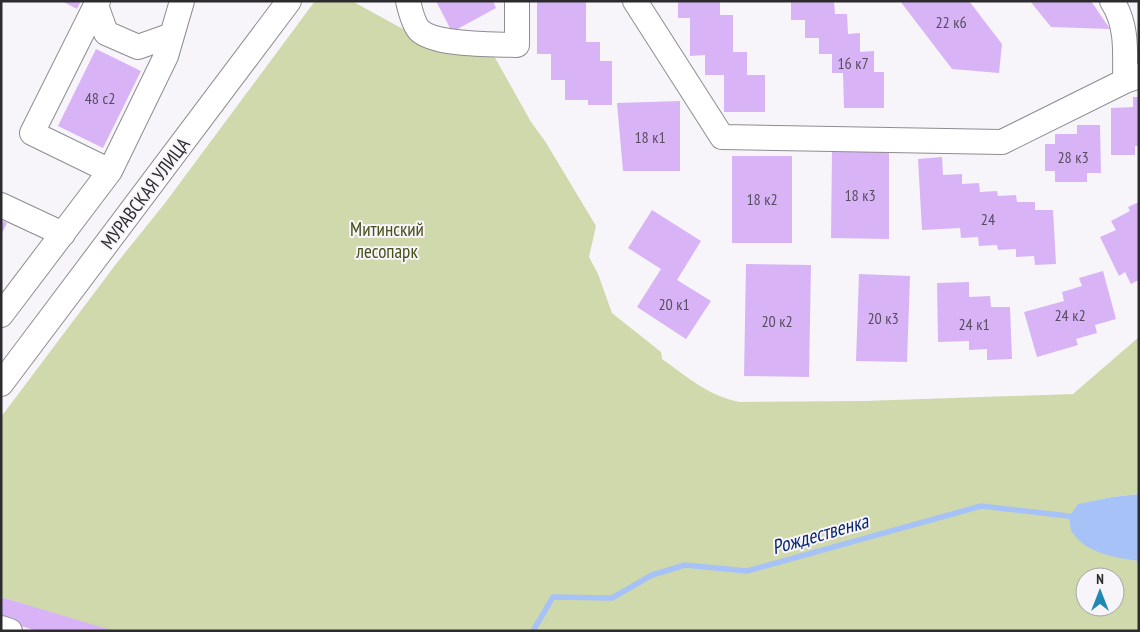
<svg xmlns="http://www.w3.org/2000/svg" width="1140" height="632" font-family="'PT Sans Narrow',sans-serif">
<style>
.green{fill:#d0d9ac;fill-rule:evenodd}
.water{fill:#a7c2f6}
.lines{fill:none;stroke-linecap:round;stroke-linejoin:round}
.stream{stroke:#a7c2f6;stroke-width:5.5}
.building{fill:#d8b4f7}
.minor-casing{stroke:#8e8c90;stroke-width:26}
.minor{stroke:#fff;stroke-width:24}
.labels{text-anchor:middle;stroke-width:4;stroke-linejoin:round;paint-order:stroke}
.number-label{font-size:16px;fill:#574d60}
.street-label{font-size:19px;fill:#2c2b2d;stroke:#f7f5fa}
.park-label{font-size:19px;fill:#474f18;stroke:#f7f5fa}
.water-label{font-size:20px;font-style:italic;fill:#08276f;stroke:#f7f5fa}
</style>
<rect width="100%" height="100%" fill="#f7f5fa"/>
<path class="green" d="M315,1H352L441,50L493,54L531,122L545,141L596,226L589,257L598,274L612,313L661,352L662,359C688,377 708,396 740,402L864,401L1073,394L1139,337V494L1112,497L1079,504L1122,558L1139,561V631H112L1,597V417L116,264L165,203ZM1085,577H1115V607H1085Z"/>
<path class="water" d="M1139,494V561C1116,558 1085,553 1072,532C1070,529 1070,521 1069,517L1078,504L1112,497Z"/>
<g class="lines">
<path class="stream" d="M533,631L553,597L612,598L652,575L685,565L747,571L981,506L1077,517"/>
</g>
<path class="building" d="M62,1H81L77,9Z
M436,1H493L496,8L452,32Z
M537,1H586V42H600V61H612V105H588V100H565V80H551V54H537Z
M678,1H720V15H733V52H747V75H765V112H724V75H705V55L690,56V18H678Z
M791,1H834L835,14H847L848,34L860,33V52L874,51V72H884V108H844L843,73H832V54H819V38H805V20H791Z
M900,1H969L1002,44L999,73L952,69Z
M1030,1H1091L1110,29L1051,27Z
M96,49L141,71L103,148L58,126Z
M1133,97H1139V146H1135V155H1111V108L1133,107Z
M680,101V171H623L617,103Z
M1077,125H1100L1101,173H1087V182H1055V171H1045V144H1055V134H1077Z
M832,151H889V239L831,238Z
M732,156H792V243H732Z
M942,157L943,175L962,174V184L979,183L980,192L997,191L998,196L1016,195L1017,202H1035V210H1053L1056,264L1035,265L1034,256L1016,257V249L998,250L997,245L979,246L978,237L961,238L960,228L922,230L918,159Z
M1139,202V280L1131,284L1125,272L1119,276L1100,237L1116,230L1111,221L1130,211L1128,207Z
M652,210L701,241L677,280L711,301L686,339L637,307L661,269L628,248Z
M1,220L7,223L1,235Z
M746,264L811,265L809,377L744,376Z
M1103,271L1116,319L1095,325L1097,333L1076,339L1078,345L1037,357L1024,312L1064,301L1062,292L1082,286L1079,278Z
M859,274L910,276L907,362L856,361Z
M969,282V297L990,296L991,307H1010L1012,359L987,360V349L969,350V341L938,342L937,283Z
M1,597L111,630V631H37L1,620Z"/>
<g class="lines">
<defs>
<path id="minor" d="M98,1L32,133L110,171
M408,1C410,10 413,23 419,30C435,46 495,44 517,45V1
M635,1L722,137L1002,142L1125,81L1139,76
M1112,1C1128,25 1125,54 1125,81
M96,5L106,33L138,47L172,35
M1,205L63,234
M1,315L110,171L166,56L182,1
M1,384L289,1
M1,628L10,631"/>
</defs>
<use href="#minor" class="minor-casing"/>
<use href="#minor" class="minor"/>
</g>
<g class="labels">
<g class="number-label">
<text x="951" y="28">22 к6</text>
<text x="853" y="69">16 к7</text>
<text x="100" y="104">48 с2</text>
<text x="650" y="143">18 к1</text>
<text x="1073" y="163">28 к3</text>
<text x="860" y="201">18 к3</text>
<text x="762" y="205">18 к2</text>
<text x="988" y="225">24</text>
<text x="674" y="310">20 к1</text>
<text x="1070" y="321">24 к2</text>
<text x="883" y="324">20 к3</text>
<text x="777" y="327">20 к2</text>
<text x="974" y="330">24 к1</text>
</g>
<g class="street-label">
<text transform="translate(145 193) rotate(-53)" y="7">МУРАВСКАЯ УЛИЦА</text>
</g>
<g class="park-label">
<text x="387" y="236">Митинский<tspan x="387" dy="22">лесопарк</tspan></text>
</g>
<g class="water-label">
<text transform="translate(820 534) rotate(-16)" y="7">Рождественка</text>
</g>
</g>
<rect width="1140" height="632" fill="none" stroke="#2c2b2d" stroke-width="5"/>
<g transform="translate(1100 592)"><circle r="24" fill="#f7f5fa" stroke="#a6a4a8"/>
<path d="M0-4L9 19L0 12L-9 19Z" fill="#2189b1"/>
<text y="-8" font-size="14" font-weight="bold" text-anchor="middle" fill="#2c2b2d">N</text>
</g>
</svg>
